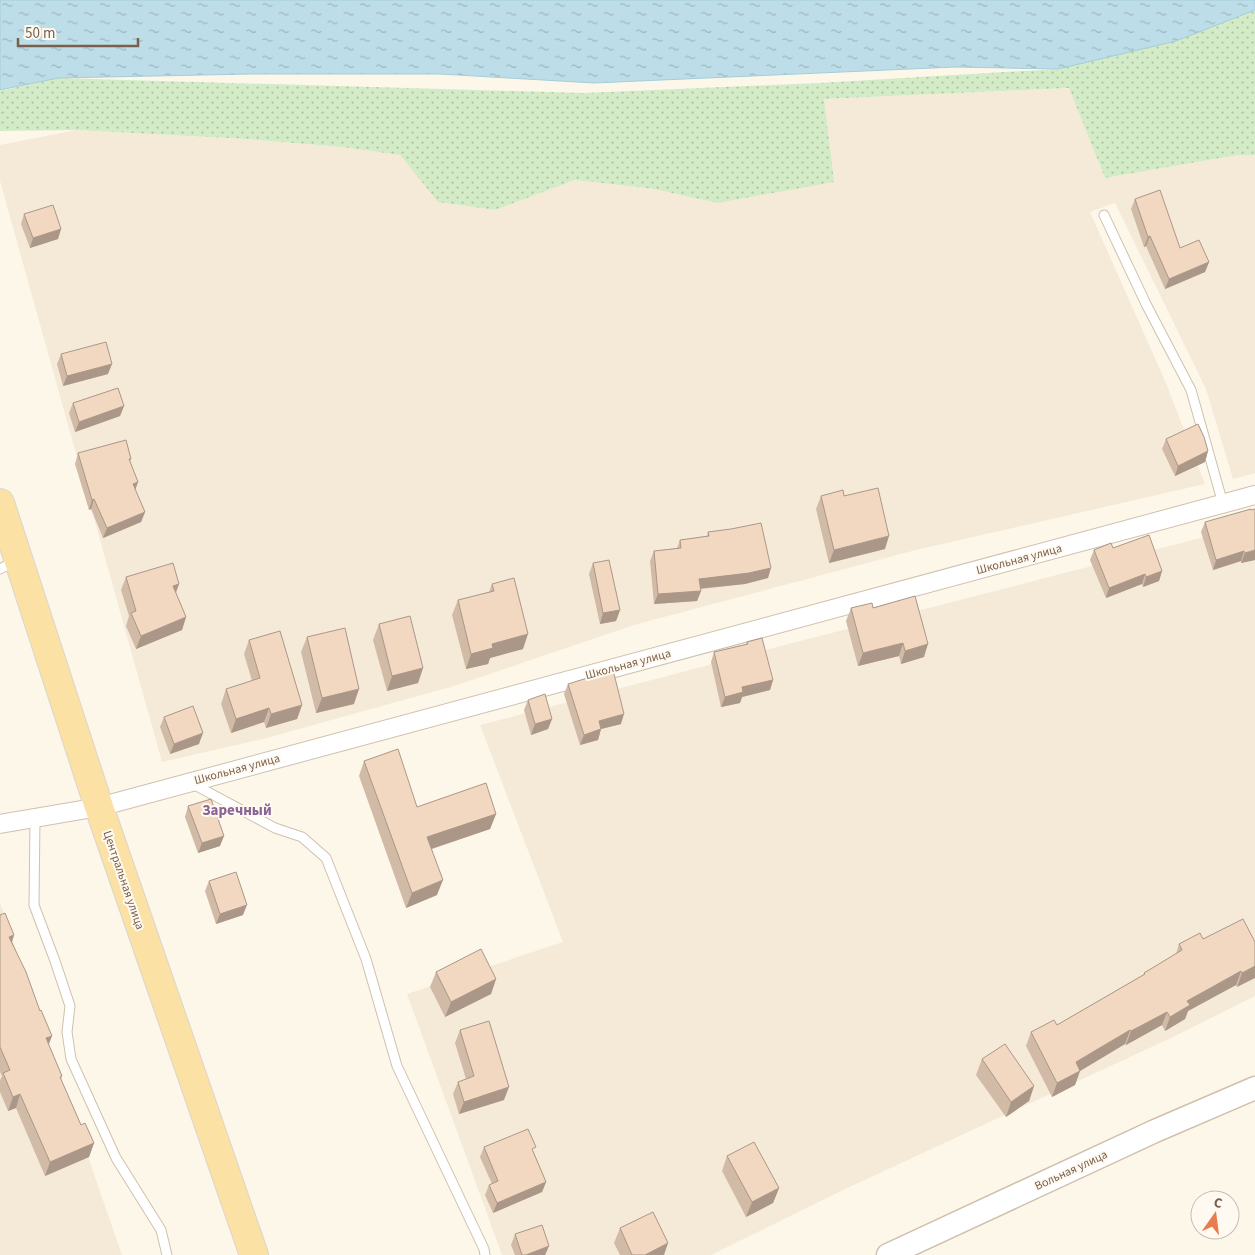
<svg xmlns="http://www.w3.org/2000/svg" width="1255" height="1255" font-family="'Source Sans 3',sans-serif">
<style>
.residential{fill:#f5ead8}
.grass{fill:url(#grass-dots)}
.water{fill:url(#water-ripples);stroke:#a3cdda}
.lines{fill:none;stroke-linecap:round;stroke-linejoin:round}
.service-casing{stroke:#d0c0ae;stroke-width:11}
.minor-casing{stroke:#d0c0ae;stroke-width:20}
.tertiary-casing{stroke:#d0c0ae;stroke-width:25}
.primary-casing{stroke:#dcd5d0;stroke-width:30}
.service{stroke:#fff;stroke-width:9}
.minor{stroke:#fff;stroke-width:18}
.tertiary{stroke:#fff;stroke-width:22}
.primary{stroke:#fbe1a3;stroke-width:28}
.wall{fill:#d1baa6}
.shaded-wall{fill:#aa9787}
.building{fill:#f3d8c1;stroke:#aa9787}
.labels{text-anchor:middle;stroke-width:4;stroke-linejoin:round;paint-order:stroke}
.street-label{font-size:12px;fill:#795f4c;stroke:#fffaf1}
.quarter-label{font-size:15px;font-weight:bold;fill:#886594;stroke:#fffaf1}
</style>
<defs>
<pattern id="grass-dots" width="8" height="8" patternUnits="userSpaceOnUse" patternTransform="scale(1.25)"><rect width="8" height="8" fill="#d3ecc7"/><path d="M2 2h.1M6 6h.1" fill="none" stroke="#b0c2a4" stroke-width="1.8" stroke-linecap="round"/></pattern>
<pattern id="water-ripples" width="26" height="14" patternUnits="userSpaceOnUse" patternTransform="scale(1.25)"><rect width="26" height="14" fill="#bddee8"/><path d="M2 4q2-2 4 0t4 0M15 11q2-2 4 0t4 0" fill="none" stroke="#9eb7be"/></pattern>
</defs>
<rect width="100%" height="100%" fill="#fdf7ea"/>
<path class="residential" d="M1070,88L1105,178L1238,155H1255V473L1233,479L1206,389L1115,203L1090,212L1166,383L1205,484L916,550L634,625L454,686L263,739L162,762L0,181V145L76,130L246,139L342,147L400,155L439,202L495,210L575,180L654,189L717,203L824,99Z
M1255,524V996L1171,1038L843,1190L711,1255H502L407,994L563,942L480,725L800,641Z
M0,903L122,1255H0Z"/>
<path class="grass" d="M1255,10V155H1238L1105,178L1069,88L824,99L834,182L717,203L654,189L575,180L495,210L438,202L400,155L342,147L246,139L76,130L0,131V91L58,78L584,93L819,83L1058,69L1176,41Z"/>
<path class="water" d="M0,0H1255V10L1176,41L1058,69L955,67L594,83L440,74H250L58,78L0,90Z"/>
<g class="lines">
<defs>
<path id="service" d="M1104,215L1146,304L1191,390L1223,504
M0,569L15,561
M191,783L275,828L302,837L326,858L366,959L397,1066L484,1249L485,1255
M35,818L34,905L55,961L70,1006L67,1032L71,1059L116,1158L161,1230L167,1255"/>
<path id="minor" d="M0,824L99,807L1255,495"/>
<path id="tertiary" d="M888,1255L1155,1131L1255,1088"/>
<path id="primary" d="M0,503L99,807L254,1255"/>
</defs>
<use href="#service" class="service-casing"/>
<use href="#minor" class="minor-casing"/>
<use href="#tertiary" class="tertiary-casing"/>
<use href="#primary" class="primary-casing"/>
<use href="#service" class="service"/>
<use href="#minor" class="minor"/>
<use href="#tertiary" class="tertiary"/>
<use href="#primary" class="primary"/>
</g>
<path class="wall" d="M1135,199L1180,248L1209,262L1205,272L1165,289L1146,246L1144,247L1131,209Z
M24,214L61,229L58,239L30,248L21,224Z
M61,354L108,374L63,386L57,364Z
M73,403L124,406L120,416L75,432L69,413Z
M1166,439L1208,451L1205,462L1175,476L1162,449Z
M78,453L131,459L130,462L138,482L135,490L145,512L141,522L103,538L91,509L89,510L75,464Z
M821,496H844L885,549L829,563L816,509Z
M1205,522L1255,560L1241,563V561L1213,570L1201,532Z
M708,532L768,578L745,584L701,589V591L697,601L654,604L650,561L654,551L677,548L680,540L707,536Z
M1113,548L1162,571L1159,581L1143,587L1142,584L1106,598L1090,560L1094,550Z
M593,563L620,610L616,621L600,624L589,574Z
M126,577L179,584L176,593L186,617L182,630L136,649L126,626L129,616L121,590Z
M492,584L523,649L490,658L488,664L466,669L452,615L458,600L489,592Z
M851,608H873L924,657L901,664L899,656L858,666L846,621Z
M379,624L423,668L418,683L387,691L373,640Z
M307,637L354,704L316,713L301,652Z
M249,640L302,705L297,719L266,728L264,722L231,733L221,704L226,689L252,681L244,654Z
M747,642L773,680L770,690L742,697L740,703L721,707L711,662L714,652L746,644Z
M568,684L621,724L601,729L598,740L580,745L564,694Z
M528,700L552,719L548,729L531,735L524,710Z
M164,717L199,744L170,754L160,727Z
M364,761L417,807L496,814L490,829L432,849L437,895L406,908L359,776Z
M188,806L220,846L198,853L185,817Z
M209,881L243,915L216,924L205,891Z
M0,915L14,935L12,942L49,1045L62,1076L61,1080L81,1125L94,1143L89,1157L45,1176L16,1108L8,1111L0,1092V1080L2,1076L0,1072Z
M1203,939L1255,942L1237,987L1236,985L1188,1011L1185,1019L1165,1031L1162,1025L1126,1045L1125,1044L1080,1071L1075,1085L1052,1097L1026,1046L1031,1032L1057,1025L1143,975L1144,973L1176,954L1179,944Z
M436,972L496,979L491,994L445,1017L430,987Z
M460,1030L504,1100L459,1114L453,1094L458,1082L466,1079L455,1043Z
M982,1059L1034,1086L1029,1101L1006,1117L976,1075Z
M484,1147L534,1153L546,1182L542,1192L493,1213L485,1195L489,1185L492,1184L480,1157Z
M727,1156L779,1188L773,1203L746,1217L722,1171Z
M620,1228L664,1255H620L614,1243Z
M515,1234L549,1246L545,1255H515L511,1245Z"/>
<path class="shaded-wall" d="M61,229L58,239L30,248L33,238Z
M1150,236L1146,246L1144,247L1148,237Z
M1209,262L1205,272L1165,289L1169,279Z
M112,364L108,374L63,386L67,376Z
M124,406L120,416L75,432L79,422Z
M1208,451L1205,462L1175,476L1178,466Z
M138,482L134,493L133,484Z
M94,499L91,509L89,510L92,500Z
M145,512L141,522L103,538L107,528Z
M889,536L885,549L829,563L834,550Z
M1255,550V560L1241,563L1245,553Z
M1244,551L1241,561L1213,570L1216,560Z
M771,568L768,578L745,584L695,589L699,579Z
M1162,571L1159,581L1143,587L1146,577Z
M1145,574L1142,584L1106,598L1109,588Z
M179,584L174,597L173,586Z
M701,591L697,601L654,604L658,594Z
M620,610L616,621L600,624L603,613Z
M186,617L182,630L136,649L141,636Z
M528,634L523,649L490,658L488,664L466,669L471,654L492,644Z
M903,643L899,656L858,666L863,653Z
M928,644L924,657L901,664L905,651Z
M423,668L418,683L387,691L392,676Z
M773,680L770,690L742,697L740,703L721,707L725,697L742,687Z
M359,689L354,704L316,713L322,698Z
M302,705L297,719L266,728L271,714Z
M269,708L264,722L231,733L236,719Z
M624,714L621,724L601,729L598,740L580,745L584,735L599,721Z
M552,719L548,729L531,735L535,724Z
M203,733L199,744L170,754L174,744Z
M496,814L490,829L422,852L427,837Z
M224,836L220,846L198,853L202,843Z
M443,880L437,895L406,908L412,893Z
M247,905L243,915L216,924L220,914Z
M14,935L10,948L9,937Z
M1255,966V978L1237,987L1242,973Z
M1241,971L1236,985L1188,1011L1185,1019L1165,1031L1170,1017L1187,1001Z
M496,979L491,994L445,1017L451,1002Z
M1167,1012L1162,1025L1126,1045L1131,1031Z
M1130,1030L1125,1044L1075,1074L1080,1071L1075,1085L1052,1097L1057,1083L1076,1062Z
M52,1036L47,1049L46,1038Z
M1034,1086L1029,1101L1006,1117L1011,1102Z
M509,1087L504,1100L459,1114L464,1102Z
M20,1094L16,1108L8,1111L13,1097Z
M94,1143L89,1157L45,1176L50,1162Z
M546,1182L542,1192L493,1213L497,1203Z
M779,1188L773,1203L746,1217L752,1202Z
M668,1243L664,1255H645Z
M549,1246L545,1255H526Z"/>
<path class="building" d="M1160,190L1180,248L1199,240L1209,262L1169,279L1150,236L1148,237L1135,199Z
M53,205L61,229L33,238L24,214Z
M106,342L112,364L67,376L61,354Z
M118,388L124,406L79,422L73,403Z
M1198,424L1204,437L1208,451L1178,466L1166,439Z
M126,440L131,459H129L138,482L133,484L145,512L107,528L94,499L92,500L78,453Z
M878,488L889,536L834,550L821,496L843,490L844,496Z
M1251,509V510L1255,509V550L1245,553L1244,551L1216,560L1205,522Z
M761,523L771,568L749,573L699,579L701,591L658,594L654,551L681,548L680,540L709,536L708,532L731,529Z
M1149,535L1162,571L1146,577L1145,574L1109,588L1094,550L1111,543L1113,548Z
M609,560L620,610L603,613L593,563Z
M173,563L179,584L173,586L186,617L141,636L131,613L136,611L126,577Z
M514,578L528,634L492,644L493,648L471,654L458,600L494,591L492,584Z
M915,596L928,644L905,651L903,643L863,653L851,608L872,603L873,608Z
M410,616L423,668L392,676L379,624Z
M345,628L359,689L322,698L307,637Z
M280,631L302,705L271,714L269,708L236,719L226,689L260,678L249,640Z
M762,638L773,680L742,687L743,692L725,697L714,652L748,644L747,642Z
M613,670L624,714L599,721L601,729L584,735L568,684Z
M545,694L552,719L535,724L528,700Z
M193,706L203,733L174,744L164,717Z
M398,749L417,807L486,783L496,814L427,837L443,880L412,893L364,761Z
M211,799L224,836L202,843L188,806Z
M236,872L247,905L220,914L209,881Z
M5,913L14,935L9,937L26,972L40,1011L41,1010L52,1036L46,1038L62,1076L60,1077L81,1125L85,1123L94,1143L50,1162L20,1094L13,1097L3,1073L10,1070L0,1047V915Z
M1243,919L1255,942V966L1242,973L1241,971L1187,1001L1190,1005L1170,1017L1167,1012L1131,1031L1130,1030L1076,1062L1080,1071L1057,1083L1031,1032L1054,1020L1057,1025L1145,974L1144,973L1182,950L1179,944L1200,933L1203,939Z
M481,949L496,979L451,1002L436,972Z
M489,1021L509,1087L464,1102L458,1082L474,1076L460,1030Z
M1005,1044L1034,1086L1011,1102L982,1059Z
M528,1129L536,1147L532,1149L546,1182L497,1203L489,1185L498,1181L484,1147Z
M754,1142L779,1188L752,1202L727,1156Z
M653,1212L668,1243L645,1255H632L620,1228Z
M542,1225L549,1246L526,1255H522L515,1234Z"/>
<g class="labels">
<g class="street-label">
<text transform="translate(1019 559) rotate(-15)" y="4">Школьная улица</text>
<text transform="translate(628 664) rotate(-15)" y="4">Школьная улица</text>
<text transform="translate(237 769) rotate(-15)" y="4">Школьная улица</text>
<text transform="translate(124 880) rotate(71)" y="4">Центральная улица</text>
<text transform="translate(1071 1170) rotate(-25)" y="4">Вольная улица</text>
</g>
<g class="quarter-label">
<text x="237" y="815">Заречный</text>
</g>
</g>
<g transform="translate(1215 1215) rotate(14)"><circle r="24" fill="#fffaf1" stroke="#c9bcaf"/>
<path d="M0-4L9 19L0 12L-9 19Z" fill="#e77c4e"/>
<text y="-8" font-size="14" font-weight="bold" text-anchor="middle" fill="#795f4c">С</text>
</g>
<path d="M18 38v8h120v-8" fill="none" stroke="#795f4c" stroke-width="2.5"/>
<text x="25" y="38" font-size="15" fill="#795f4c" stroke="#fffaf1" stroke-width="4" paint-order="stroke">50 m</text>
</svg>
